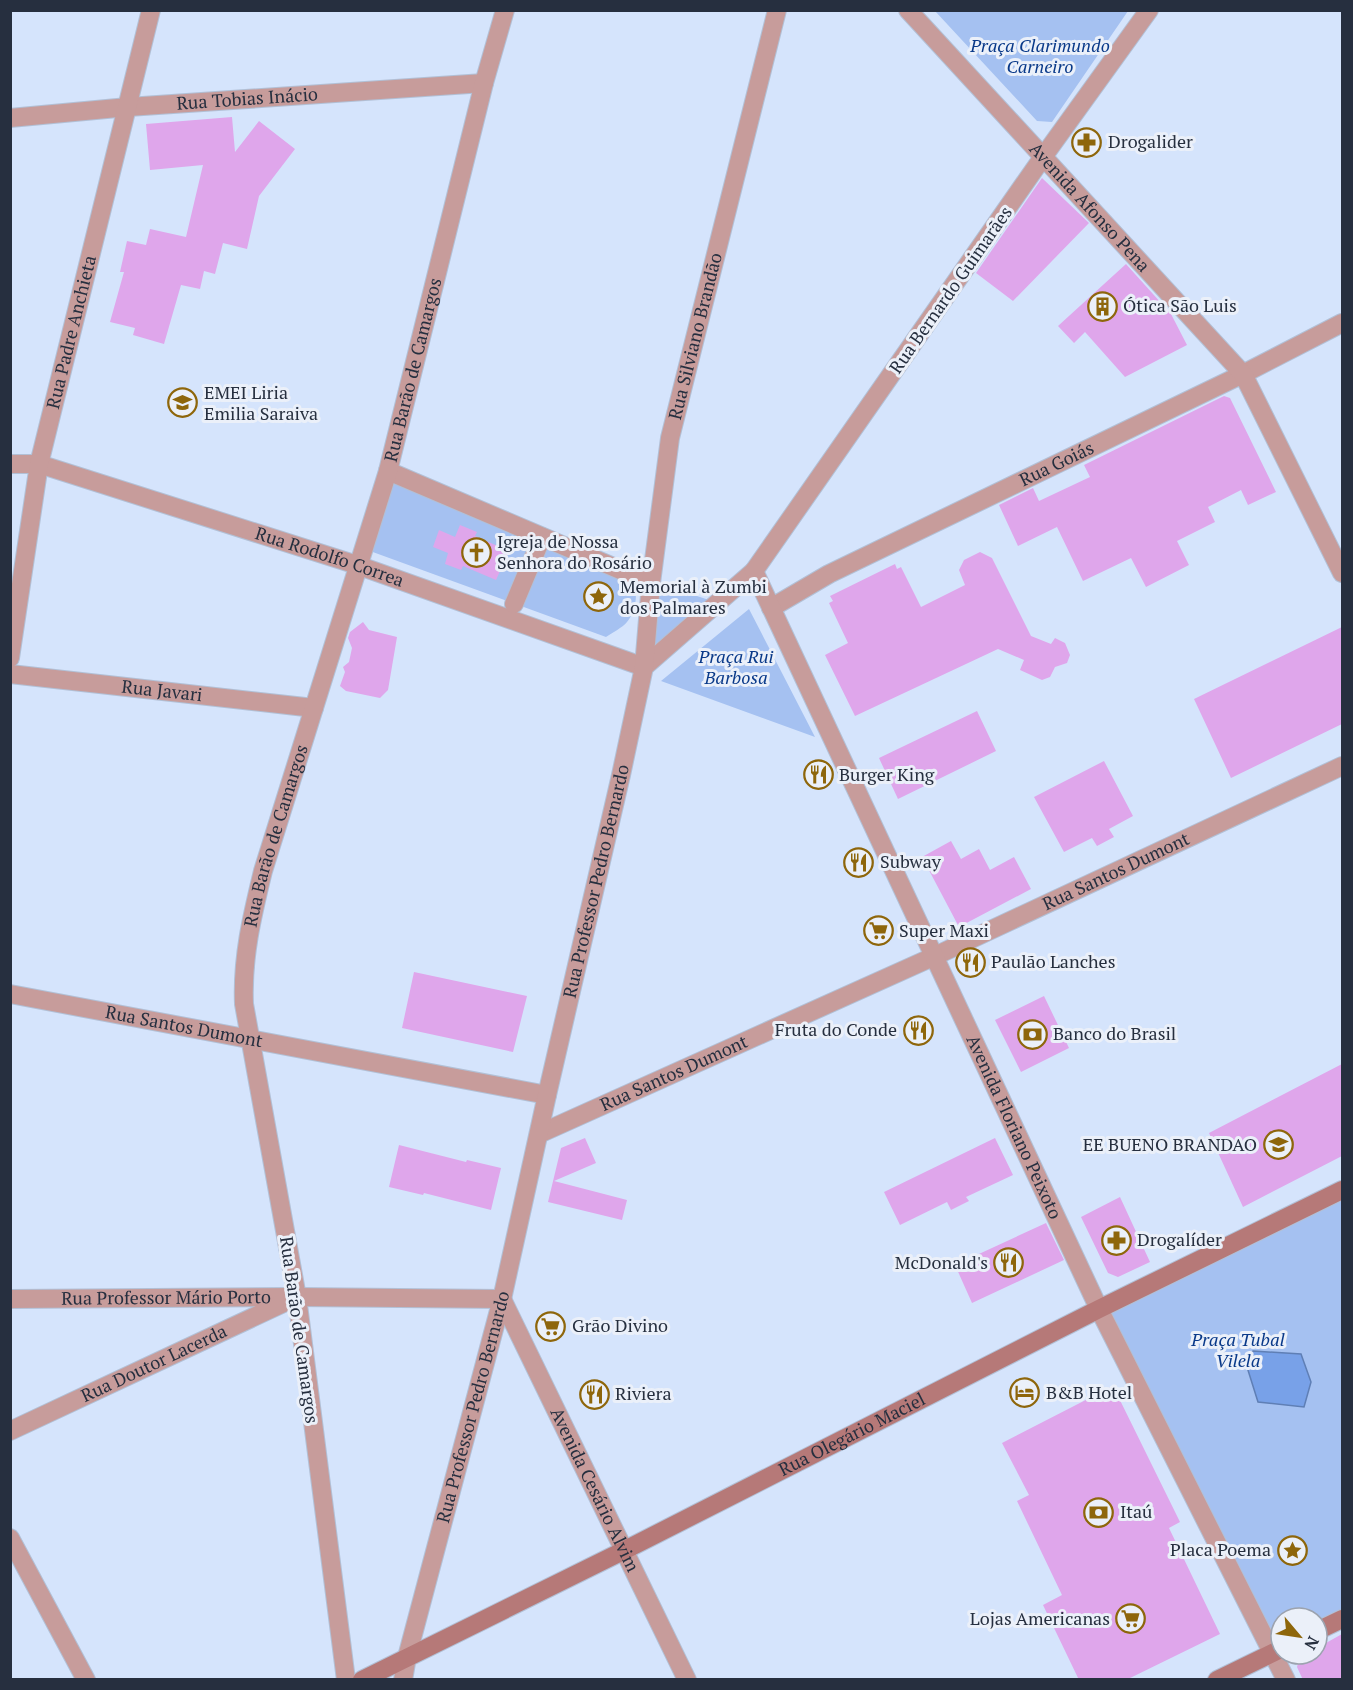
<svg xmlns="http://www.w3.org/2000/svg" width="1353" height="1690" font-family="'PT Serif',serif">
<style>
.green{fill:#a5c1f1}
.water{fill:#78a1e8;stroke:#5f7fb5;stroke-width:1.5}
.building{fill:#dfa6eb}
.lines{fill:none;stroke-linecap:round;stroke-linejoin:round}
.minor-casing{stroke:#b2c0d6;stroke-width:20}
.tertiary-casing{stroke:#b2c0d6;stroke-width:20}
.secondary-casing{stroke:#b2c0d6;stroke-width:20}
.minor{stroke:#c79c9b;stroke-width:18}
.tertiary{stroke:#c79c9b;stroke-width:18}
.secondary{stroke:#b67978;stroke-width:18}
.labels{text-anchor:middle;stroke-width:6;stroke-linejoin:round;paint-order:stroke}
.park-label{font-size:18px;font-style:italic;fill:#093989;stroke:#ebf0f9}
.street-label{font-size:18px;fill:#262f3f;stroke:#ebf0f9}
.poi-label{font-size:18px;fill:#262f3f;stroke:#ebf0f9;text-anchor:start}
</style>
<rect width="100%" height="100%" fill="#d5e4fc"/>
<path class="green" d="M935,11H1128L1052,122L1037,121Z
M393,481L633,584C639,594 635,613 627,622C622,628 613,632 606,637L370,551Z
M658,583L709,600L652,650Z
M749,609L815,737L661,681Z
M1342,1185V1619L1317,1631V1618H1281V1649L1273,1653L1095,1301Z"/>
<path class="water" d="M1253,1351L1301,1354L1311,1382L1304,1407L1258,1402L1247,1367Z"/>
<path class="building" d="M232,117L235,152L259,121L295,149L259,196L247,249L223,243L215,274L204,271L200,289L181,285L164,344L133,335L135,328L110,322L124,272H120L127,241L146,245L150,229L186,237L203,165L150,170L146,124Z
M1042,178L1089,223L1013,301L976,273Z
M1126,264L1171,314L1187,345L1125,377L1085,332L1074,343L1058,326Z
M1224,396L1230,398L1276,492L1248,505L1241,490L1208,507L1215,522L1177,541L1189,565L1146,587L1131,558L1083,581L1057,527L1018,546L999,505L1033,488L1039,501L1090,477L1084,465Z
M460,525L477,532L475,536L509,551L496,580L463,566L461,570L445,564L448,553L433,547L439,530L455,537Z
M980,552L992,558L1031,636L1051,644L1055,638L1065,643L1070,655L1067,663L1055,667L1050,677L1042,680L1020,670L1024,660L998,649L855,716L825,655L848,643L829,603L833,601L830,596L895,564L897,569L901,567L921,607L965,585L959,570L964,560Z
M363,622L369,630L397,637L388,690L380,698L346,691L340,686L345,672L343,667L349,662L352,648L348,638L350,632Z
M1342,627V724L1231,778L1194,699Z
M977,711L996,751L898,799L879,758Z
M1104,761L1133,816L1109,829L1114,837L1097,846L1092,838L1064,852L1034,797Z
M951,841L961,859L979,849L990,870L1014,857L1031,889L959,927L922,857Z
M414,972L527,996L513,1052L402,1028Z
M1044,996L1069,1048L1021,1072L995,1020Z
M1342,1064V1156L1243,1207L1209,1133Z
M585,1138L596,1163L554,1181L627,1200L622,1220L548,1202L561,1148Z
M995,1138L1013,1175L966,1197L969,1201L951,1210L947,1202L900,1225L884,1192Z
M399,1145L466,1162L467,1160L501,1168L491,1210L424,1193L423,1195L389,1187Z
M1120,1197L1150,1262L1118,1277L1108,1273L1081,1217Z
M1046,1223L1064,1260L972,1303L955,1265Z
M1113,1386L1180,1522L1169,1528L1220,1634L1126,1680H1079L1043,1605L1062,1595L1017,1501L1029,1495L1002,1443Z
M1342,1634V1680H1303L1297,1667L1300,1656L1305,1654H1317V1648Z"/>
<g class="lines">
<defs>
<g id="minor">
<path id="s1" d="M10,118L128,107L484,83"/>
<path id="s2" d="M10,464H39L357,565L644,667"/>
<path d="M388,471L651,583"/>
<path d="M514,604L542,537"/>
<path id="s3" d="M771,608L829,574L1243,374L1342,323"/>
<path id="s4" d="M10,658L39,464L151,10"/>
<path d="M644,667L754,571"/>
<path id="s5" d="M10,674L314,708"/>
<path id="s6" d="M10,994L547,1095"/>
<path id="s7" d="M539,1134L935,956L1342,766"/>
<path id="s8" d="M10,1299L297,1297L502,1299L687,1680"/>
<path id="s9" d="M10,1431L292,1299"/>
<path d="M10,1538L86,1680"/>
<path id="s10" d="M346,1680L297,1297L244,1004C242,958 252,916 263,871L388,471L484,83L505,10"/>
<path id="s11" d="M403,1680L407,1657L502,1299L547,1095L621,775L644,667L651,583L670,438L777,10"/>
</g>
<g id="tertiary">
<path id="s12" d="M908,10L1243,374L1342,573"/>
<path id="s13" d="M1149,10L1043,157L754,571L1099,1309L1286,1680"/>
</g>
<g id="secondary">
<path d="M1317,1631L1342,1619"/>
<path id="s14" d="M362,1680L625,1550L1099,1309L1342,1190"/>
<path d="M1217,1680L1281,1649"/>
</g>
</defs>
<use href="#minor" class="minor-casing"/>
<use href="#tertiary" class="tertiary-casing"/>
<use href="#secondary" class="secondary-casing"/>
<use href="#minor" class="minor"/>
<use href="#tertiary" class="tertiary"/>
<use href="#secondary" class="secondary"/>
</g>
<defs>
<symbol id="pharmacy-ring" viewBox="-11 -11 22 22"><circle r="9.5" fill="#ebf0f9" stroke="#8e660b" stroke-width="1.5"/><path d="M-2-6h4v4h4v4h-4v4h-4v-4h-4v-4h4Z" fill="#8e660b"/></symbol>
<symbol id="building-ring" viewBox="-11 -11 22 22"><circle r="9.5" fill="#ebf0f9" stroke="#8e660b" stroke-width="1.5"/><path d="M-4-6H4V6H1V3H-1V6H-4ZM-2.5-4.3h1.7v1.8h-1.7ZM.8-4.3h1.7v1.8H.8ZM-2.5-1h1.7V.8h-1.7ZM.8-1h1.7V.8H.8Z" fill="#8e660b"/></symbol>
<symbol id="school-ring" viewBox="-11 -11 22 22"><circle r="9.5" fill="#ebf0f9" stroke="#8e660b" stroke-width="1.5"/><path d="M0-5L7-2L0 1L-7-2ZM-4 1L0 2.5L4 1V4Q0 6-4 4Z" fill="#8e660b"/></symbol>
<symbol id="church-ring" viewBox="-11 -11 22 22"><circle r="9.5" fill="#ebf0f9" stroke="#8e660b" stroke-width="1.5"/><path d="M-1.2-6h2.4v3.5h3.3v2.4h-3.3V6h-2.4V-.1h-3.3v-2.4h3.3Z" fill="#8e660b"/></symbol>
<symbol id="sight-ring" viewBox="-11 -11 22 22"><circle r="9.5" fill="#ebf0f9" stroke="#8e660b" stroke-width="1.5"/><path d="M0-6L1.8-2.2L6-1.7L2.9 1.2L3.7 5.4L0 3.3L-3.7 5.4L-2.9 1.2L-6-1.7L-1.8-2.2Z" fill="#8e660b"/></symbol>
<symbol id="restaurant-ring" viewBox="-11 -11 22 22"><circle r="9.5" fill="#ebf0f9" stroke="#8e660b" stroke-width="1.5"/><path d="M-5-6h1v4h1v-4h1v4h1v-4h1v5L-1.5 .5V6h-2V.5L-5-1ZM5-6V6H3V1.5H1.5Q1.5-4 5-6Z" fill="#8e660b"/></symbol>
<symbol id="supermarket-ring" viewBox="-11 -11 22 22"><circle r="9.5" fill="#ebf0f9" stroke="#8e660b" stroke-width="1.5"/><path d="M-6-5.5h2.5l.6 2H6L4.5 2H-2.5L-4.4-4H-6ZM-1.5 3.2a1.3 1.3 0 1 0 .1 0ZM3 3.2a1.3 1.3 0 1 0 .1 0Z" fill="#8e660b"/></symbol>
<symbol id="bank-ring" viewBox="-11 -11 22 22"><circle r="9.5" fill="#ebf0f9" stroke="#8e660b" stroke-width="1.5"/><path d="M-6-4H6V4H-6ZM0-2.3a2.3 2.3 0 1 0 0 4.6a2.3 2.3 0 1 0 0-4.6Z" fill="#8e660b"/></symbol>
<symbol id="hotel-ring" viewBox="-11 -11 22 22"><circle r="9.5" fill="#ebf0f9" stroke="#8e660b" stroke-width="1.5"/><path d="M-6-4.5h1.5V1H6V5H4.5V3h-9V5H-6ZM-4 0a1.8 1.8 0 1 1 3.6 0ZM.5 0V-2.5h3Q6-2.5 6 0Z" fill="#8e660b"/></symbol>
</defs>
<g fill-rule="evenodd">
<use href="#pharmacy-ring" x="1070" y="126" width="33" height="33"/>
<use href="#building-ring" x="1086" y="290" width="33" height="33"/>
<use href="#school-ring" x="166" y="386" width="33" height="33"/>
<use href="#church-ring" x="460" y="536" width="33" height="33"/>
<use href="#sight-ring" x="582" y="580" width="33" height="33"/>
<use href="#restaurant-ring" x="802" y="758" width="33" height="33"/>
<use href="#restaurant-ring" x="842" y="846" width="33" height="33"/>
<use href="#supermarket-ring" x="862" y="914" width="33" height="33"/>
<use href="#restaurant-ring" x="954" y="946" width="33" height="33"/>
<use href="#restaurant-ring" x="902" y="1014" width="33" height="33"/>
<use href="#bank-ring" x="1016" y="1018" width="33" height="33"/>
<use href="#school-ring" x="1262" y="1128" width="33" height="33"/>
<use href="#pharmacy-ring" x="1100" y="1224" width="33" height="33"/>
<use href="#restaurant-ring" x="992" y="1246" width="33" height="33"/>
<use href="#supermarket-ring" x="534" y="1310" width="33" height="33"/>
<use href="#hotel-ring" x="1008" y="1376" width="33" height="33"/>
<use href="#restaurant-ring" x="578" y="1378" width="33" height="33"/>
<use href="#bank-ring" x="1082" y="1496" width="33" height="33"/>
<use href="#sight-ring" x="1276" y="1534" width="33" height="33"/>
<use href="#supermarket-ring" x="1114" y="1602" width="33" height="33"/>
</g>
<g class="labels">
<g class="park-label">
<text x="1040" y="52">Praça Clarimundo<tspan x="1040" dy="21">Carneiro</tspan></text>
<text x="736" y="663">Praça Rui<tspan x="736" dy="21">Barbosa</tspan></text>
<text x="1238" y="1346">Praça Tubal<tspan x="1238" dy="21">Vilela</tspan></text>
</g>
<g class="street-label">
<text dy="6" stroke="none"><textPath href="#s1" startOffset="238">Rua Tobias Inácio</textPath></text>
<text dy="6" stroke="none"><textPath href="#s12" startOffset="268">Avenida Afonso Pena</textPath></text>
<text transform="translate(951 290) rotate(-55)" y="6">Rua Bernardo Guimarães</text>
<text dy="6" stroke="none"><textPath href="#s4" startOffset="332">Rua Padre Anchieta</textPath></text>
<text dy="6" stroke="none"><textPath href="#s11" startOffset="1377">Rua Silviano Brandão</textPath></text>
<text dy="6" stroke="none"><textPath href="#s10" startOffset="1342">Rua Barão de Camargos</textPath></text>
<text dy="6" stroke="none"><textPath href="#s3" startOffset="320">Rua Goiás</textPath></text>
<text dy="6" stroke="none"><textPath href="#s2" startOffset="334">Rua Rodolfo Correa</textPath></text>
<text dy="6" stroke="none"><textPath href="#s5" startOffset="153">Rua Javari</textPath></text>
<text dy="6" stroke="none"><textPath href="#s10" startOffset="856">Rua Barão de Camargos</textPath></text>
<text dy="6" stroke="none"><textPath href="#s7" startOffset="634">Rua Santos Dumont</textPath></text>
<text dy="6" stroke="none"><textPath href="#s11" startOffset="822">Rua Professor Pedro Bernardo</textPath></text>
<text dy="6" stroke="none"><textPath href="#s6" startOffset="177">Rua Santos Dumont</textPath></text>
<text dy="6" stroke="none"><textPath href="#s7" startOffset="148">Rua Santos Dumont</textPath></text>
<text dy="6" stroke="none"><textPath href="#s13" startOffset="1300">Avenida Floriano Peixoto</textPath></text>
<text dy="6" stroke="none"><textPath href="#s8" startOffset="156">Rua Professor Mário Porto</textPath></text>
<text transform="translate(299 1330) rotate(82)" y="6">Rua Barão de Camargos</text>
<text dy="6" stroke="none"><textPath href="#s9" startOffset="159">Rua Doutor Lacerda</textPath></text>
<text dy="6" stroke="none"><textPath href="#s11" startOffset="282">Rua Professor Pedro Bernardo</textPath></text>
<text dy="6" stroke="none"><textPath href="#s14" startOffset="548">Rua Olegário Maciel</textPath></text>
<text dy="6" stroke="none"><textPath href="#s8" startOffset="704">Avenida Cesário Alvim</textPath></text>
</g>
<g class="poi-label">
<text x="1108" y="148">Drogalider</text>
<text x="1123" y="312">Ótica São Luis</text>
<text x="204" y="399">EMEI Liria<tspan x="204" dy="21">Emilia Saraiva</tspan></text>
<text x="497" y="548">Igreja de Nossa<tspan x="497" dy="21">Senhora do Rosário</tspan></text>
<text x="620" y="593">Memorial à Zumbi<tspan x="620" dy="21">dos Palmares</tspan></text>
<text x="839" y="781">Burger King</text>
<text x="880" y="868">Subway</text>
<text x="899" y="937">Super Maxi</text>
<text x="991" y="968">Paulão Lanches</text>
<text x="897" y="1036" text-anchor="end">Fruta do Conde</text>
<text x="1053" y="1040">Banco do Brasil</text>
<text x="1257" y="1151" text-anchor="end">EE BUENO BRANDAO</text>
<text x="1137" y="1246">Drogalíder</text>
<text x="988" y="1269" text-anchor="end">McDonald's</text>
<text x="572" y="1332">Grão Divino</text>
<text x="1046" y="1399">B&amp;B Hotel</text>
<text x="615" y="1400">Riviera</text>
<text x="1120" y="1518">Itaú</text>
<text x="1271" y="1556" text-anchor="end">Placa Poema</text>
<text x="1110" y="1625" text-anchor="end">Lojas Americanas</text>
</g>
</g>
<rect width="1353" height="1690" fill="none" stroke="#262f3f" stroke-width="24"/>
<g transform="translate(1299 1636) rotate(119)"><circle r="28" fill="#ebf0f9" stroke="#9ca3af" stroke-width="1.5"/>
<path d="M0-4.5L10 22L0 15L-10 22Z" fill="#8e660b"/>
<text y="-9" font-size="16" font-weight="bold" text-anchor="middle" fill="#262f3f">N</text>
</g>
</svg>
